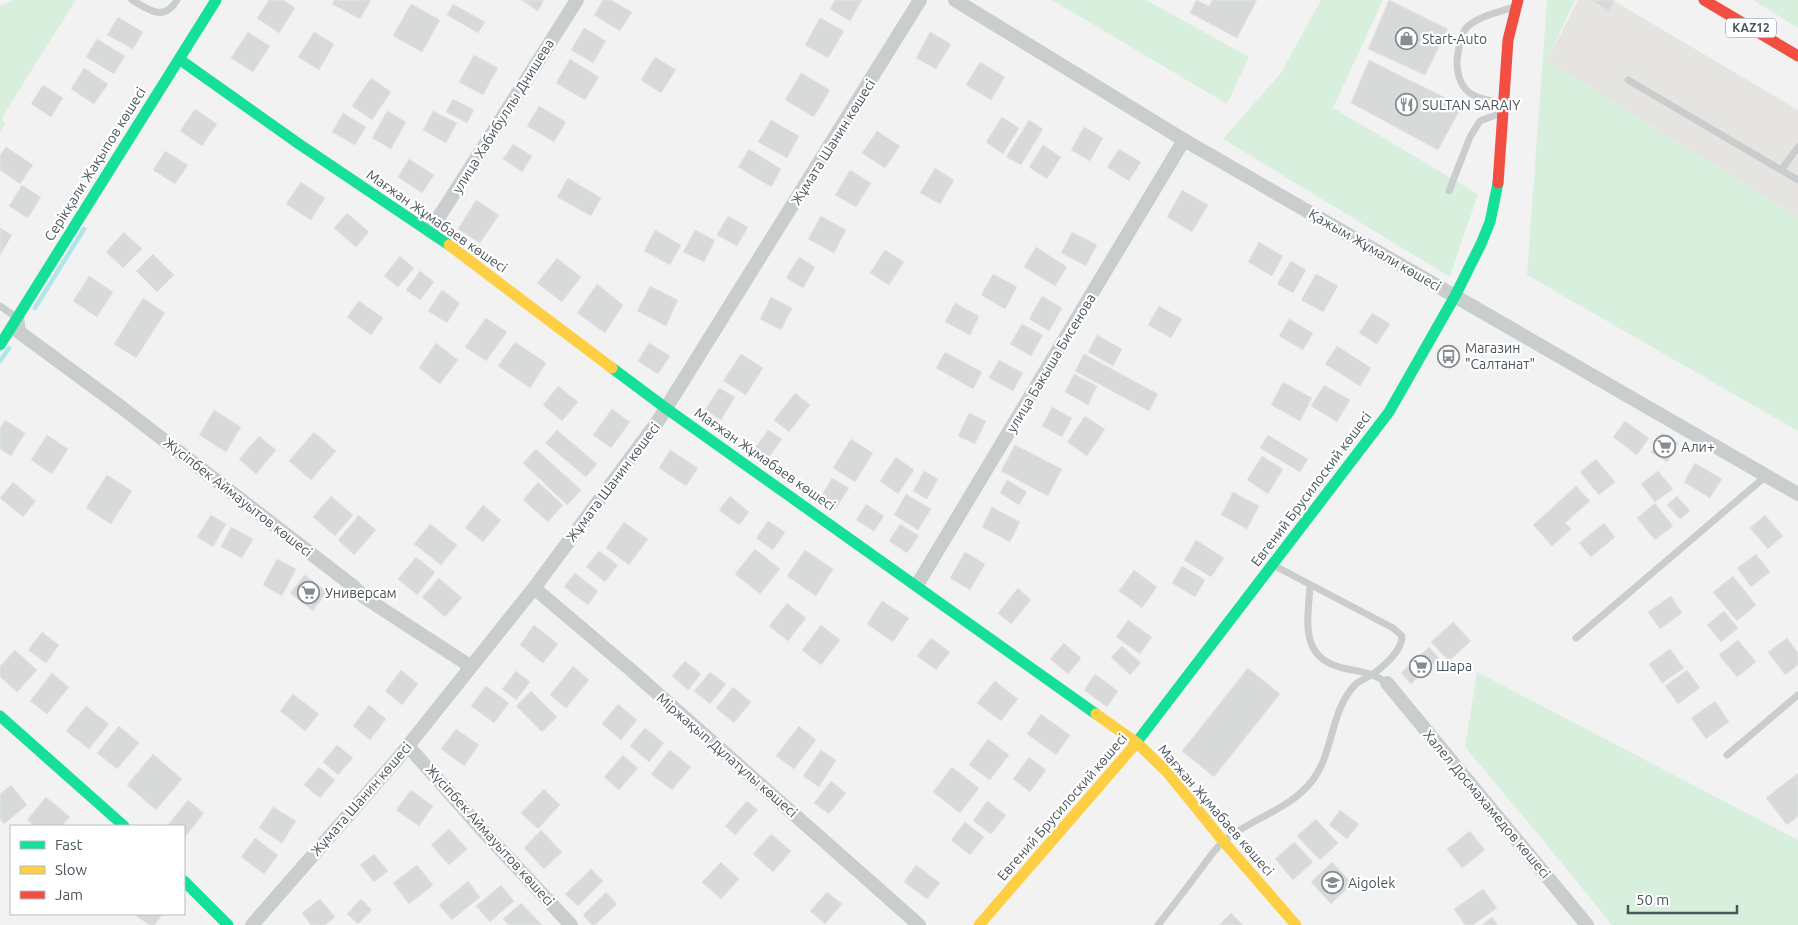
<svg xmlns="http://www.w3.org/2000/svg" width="1798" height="925" font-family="Ubuntu,sans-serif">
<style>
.commercial{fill:#e6e4e0}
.green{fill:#d8efde}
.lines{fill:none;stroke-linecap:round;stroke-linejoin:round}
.stream{stroke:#b0e5ea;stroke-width:4.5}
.building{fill:#d8dada;stroke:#e3e4e5}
.lane{stroke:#cacdcd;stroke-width:7}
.street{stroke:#cacdcd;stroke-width:14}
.fast{stroke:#16e098;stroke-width:11}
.slow{stroke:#ffcf43;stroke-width:11}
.jam{stroke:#f24e42;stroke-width:11}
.labels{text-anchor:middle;stroke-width:4.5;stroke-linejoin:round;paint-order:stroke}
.shield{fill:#fff;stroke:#80898e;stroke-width:1}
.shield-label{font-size:12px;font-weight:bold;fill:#4a565d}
.poi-label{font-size:14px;fill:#4a565d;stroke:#fff;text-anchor:start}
.street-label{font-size:14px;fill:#4a565d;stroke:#fff}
</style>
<rect width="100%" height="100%" fill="#f2f2f2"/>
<path class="commercial" d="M1578,0H1590L1609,10L1614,1L1798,110V217L1547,61Z"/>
<path class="green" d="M12,0H76L2,117L5,124L0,132V6Z
M1052,0H1146L1249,57L1227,104Z
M1321,0H1383L1333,108L1478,194L1450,277L1223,139L1281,73Z
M1547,0H1575L1547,61L1798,217V431L1527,275Z
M1753,0H1798V28Z
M1477,672L1798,840V925H1612L1542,839L1465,747Z"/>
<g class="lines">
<path class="stream" d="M35,308L84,229
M0,361L9,348"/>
</g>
<path class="building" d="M269,0H283L295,8L279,33L257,18Z
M334,0H371L360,19L332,4Z
M521,0H544L538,11Z
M603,0H611L632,12L620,31L594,15Z
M835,0H862L850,21L830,9Z
M1196,0L1209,6L1212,0H1257L1237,38L1190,13Z
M1389,0L1448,29L1425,75L1368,49Z
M1590,0H1615L1609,11Z
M411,4L440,20L422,52L393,36Z
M453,4L485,22L478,33L447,15Z
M118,17L143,32L133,49L107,35Z
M820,18L844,31L828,58L805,45Z
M584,28L606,41L593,63L571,50Z
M248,32L270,46L253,72L231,58Z
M314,32L334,44L319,70L298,57Z
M930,32L951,44L936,69L916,58Z
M97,39L125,56L114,74L86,57Z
M474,55L498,68L483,95L459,82Z
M655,57L676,70L661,93L641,80Z
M570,59L599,77L585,100L556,83Z
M1369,60L1462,106L1438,150L1351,103Z
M980,62L1005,77L991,100L966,85Z
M84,68L108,84L94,104L71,89Z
M801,73L830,90L814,117L785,100Z
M371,78L391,92L372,120L352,106Z
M43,85L63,98L51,117L31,104Z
M453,99L474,110L467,123L446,112Z
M539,106L566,122L554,142L527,126Z
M195,109L217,124L202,146L180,131Z
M387,111L406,122L391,149L372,138Z
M433,111L457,123L446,143L423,130Z
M343,113L366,127L355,145L332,132Z
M1002,117L1019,128L1003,154L986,142Z
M771,120L799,136L787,158L758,142Z
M1029,120L1043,129L1021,165L1006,157Z
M1084,127L1103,138L1090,161L1071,150Z
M877,131L900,146L885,168L862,153Z
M513,144L532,156L522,172L503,159Z
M1043,145L1061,157L1047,179L1029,167Z
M6,147L33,165L20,184L0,170V155Z
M749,149L781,169L771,187L738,167Z
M1119,149L1141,162L1129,181L1107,167Z
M165,151L188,165L175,184L153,170Z
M409,159L434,175L422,193L398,177Z
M935,168L954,180L940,204L920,193Z
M850,170L871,183L856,207L835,195Z
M568,178L601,198L591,216L557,197Z
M301,182L325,198L311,220L286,204Z
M22,185L41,197L28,218L9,206Z
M1182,190L1208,205L1192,232L1167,217Z
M476,200L499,215L480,243L458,229Z
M347,213L369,232L356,247L334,228Z
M728,216L748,227L737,246L717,235Z
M821,216L846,230L834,253L808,239Z
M0,228L12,235L0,255Z
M655,230L681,245L670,265L644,251Z
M695,230L715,240L704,262L683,252Z
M124,232L142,249L123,268L106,252Z
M1072,232L1097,245L1086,266L1061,253Z
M1259,242L1283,256L1272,276L1248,262Z
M1036,247L1067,267L1055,286L1024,267Z
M885,250L904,262L889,285L870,273Z
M153,254L174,275L157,292L136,271Z
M400,256L414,268L398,287L384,276Z
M799,257L815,267L803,288L786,278Z
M557,258L581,277L562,302L537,283Z
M1291,261L1306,270L1293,293L1277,284Z
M420,271L434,282L420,300L406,290Z
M993,274L1017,287L1005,309L981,295Z
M1316,274L1338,286L1323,312L1301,300Z
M89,276L113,292L97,317L73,301Z
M597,284L623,305L605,333L577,313Z
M650,286L678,300L666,326L637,311Z
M442,290L460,303L447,323L428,311Z
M1042,296L1062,308L1049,331L1029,319Z
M771,297L792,308L781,330L760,319Z
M143,298L165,313L136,358L114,344Z
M359,301L383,318L371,335L347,317Z
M955,303L979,316L970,335L945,322Z
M1159,306L1182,319L1171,338L1148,325Z
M1372,313L1390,324L1377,344L1359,333Z
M486,318L507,332L486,361L465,347Z
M1289,319L1313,333L1303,350L1279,336Z
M1022,324L1043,335L1031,356L1010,344Z
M1097,335L1122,349L1113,366L1088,352Z
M515,342L546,363L530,388L498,366Z
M436,343L458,360L440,384L419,368Z
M649,343L670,356L658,374L638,361Z
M1337,346L1371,368L1360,386L1325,364Z
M945,352L982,372L973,389L936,368Z
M741,354L763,368L746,395L723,381Z
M1084,354L1158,394L1149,411L1075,371Z
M999,360L1023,373L1013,391L989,378Z
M1074,374L1097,386L1088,405L1065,392Z
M1283,382L1312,398L1300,421L1271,405Z
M1324,385L1350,400L1337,422L1311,406Z
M558,386L578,402L562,421L543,405Z
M719,388L735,397L721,420L705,410Z
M795,393L810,405L789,432L774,420Z
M1052,407L1072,418L1062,437L1042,426Z
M612,409L630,422L611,448L593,435Z
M214,410L241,427L226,452L199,435Z
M969,413L986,421L975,444L958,436Z
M1085,416L1105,429L1087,456L1067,442Z
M5,420L25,433L11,456L0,449V428Z
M1625,421L1649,438L1637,455L1613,437Z
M557,430L597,464L586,477L545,443Z
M768,430L782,439L766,461L753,451Z
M314,432L336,451L311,480L289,461Z
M1662,433L1678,443L1667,462L1651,452Z
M47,435L68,449L52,474L31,460Z
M1268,435L1308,459L1300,472L1260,448Z
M259,436L276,450L256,474L239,459Z
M851,439L873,453L855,482L833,468Z
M1015,445L1062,469L1048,496L1001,471Z
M536,449L581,490L567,505L523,463Z
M670,450L698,468L686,486L659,468Z
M1262,456L1283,469L1268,494L1247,480Z
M896,457L914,470L898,494L880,481Z
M1596,459L1615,482L1599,495L1580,472Z
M1695,463L1722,479L1710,498L1684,482Z
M924,471L938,479L927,499L913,491Z
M1658,471L1673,489L1655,502L1641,484Z
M107,475L132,491L111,524L86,508Z
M832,478L849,488L836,508L820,498Z
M1007,480L1027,492L1019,505L1000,493Z
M13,482L36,501L23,517L0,498Z
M538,482L563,505L548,522L523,500Z
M1576,486L1590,501L1565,523L1571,529L1552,546L1533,525Z
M1233,492L1259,506L1247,529L1221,515Z
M906,494L931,509L918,530L894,515Z
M331,496L353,515L335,536L313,517Z
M730,496L749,512L739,525L719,510Z
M1677,496L1690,511L1680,519L1667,505Z
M1655,503L1673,526L1655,540L1637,518Z
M866,504L884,516L874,531L856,520Z
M483,505L501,520L483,542L465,528Z
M992,507L1020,522L1010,542L982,527Z
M211,515L226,524L213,547L197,537Z
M359,515L376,530L354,555L338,540Z
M1765,515L1783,536L1768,549L1750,528Z
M768,521L785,532L773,550L756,538Z
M624,522L648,539L629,565L606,548Z
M1604,523L1615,537L1591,557L1579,543Z
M430,524L457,545L441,565L414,544Z
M900,524L919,536L907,553L889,541Z
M231,527L253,539L242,558L221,547Z
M1196,540L1224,558L1211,577L1184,560Z
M755,549L780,569L760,594L735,574Z
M805,550L833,569L816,596L787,576Z
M599,551L618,565L605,582L586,567Z
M965,552L985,564L970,590L950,578Z
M1756,554L1770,572L1751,587L1737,568Z
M416,557L435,572L417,595L398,579Z
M277,559L296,569L282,596L263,585Z
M1182,566L1205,580L1195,597L1172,583Z
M1134,570L1157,587L1142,608L1119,591Z
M575,573L598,591L588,605L564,587Z
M305,575L327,592L313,611L290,593Z
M1733,576L1756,605L1737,621L1713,592Z
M439,578L462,598L445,617L422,597Z
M1018,588L1031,600L1011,624L998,613Z
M1671,596L1682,613L1660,629L1648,612Z
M882,601L909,618L893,642L867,624Z
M787,603L806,618L788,641L769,626Z
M1724,611L1738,628L1721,642L1707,625Z
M1128,620L1152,637L1140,654L1116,637Z
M1453,622L1471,641L1449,661L1431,642Z
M534,625L558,644L543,663L520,645Z
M821,625L840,640L821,665L802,650Z
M42,632L59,645L46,663L28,650Z
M931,638L950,652L936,670L917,656Z
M1787,638L1798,653V665L1785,675L1768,652Z
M1738,640L1756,662L1737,677L1719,655Z
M1064,643L1081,658L1068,674L1050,659Z
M1122,646L1141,663L1130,675L1111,657Z
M1429,647L1439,658L1411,684L1401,673Z
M1670,649L1684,668L1662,683L1649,664Z
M15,650L37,670L17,692L0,677V666Z
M685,661L701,674L688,690L672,676Z
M573,666L589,680L566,708L550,695Z
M1248,668L1280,694L1214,777L1182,751Z
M401,670L418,684L402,705L385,691Z
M1687,670L1700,688L1678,704L1665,686Z
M516,671L530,682L516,700L502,689Z
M710,672L726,684L710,704L694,691Z
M52,673L69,687L47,714L30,701Z
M1095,674L1118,691L1107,707L1084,690Z
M995,681L1018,699L1001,721L977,703Z
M486,686L509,703L494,723L471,706Z
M733,687L751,702L734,723L716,708Z
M531,691L557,717L542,732L516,706Z
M293,694L319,714L305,731L280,711Z
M1715,701L1729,722L1706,739L1691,718Z
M618,704L637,720L621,740L602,724Z
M369,705L386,719L370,740L353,726Z
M86,706L109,724L89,749L66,731Z
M1041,714L1070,735L1056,755L1027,734Z
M119,726L139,743L117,769L97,753Z
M799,726L816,740L794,769L776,756Z
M645,728L664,743L649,762L630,746Z
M456,729L479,745L464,766L441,749Z
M988,739L1009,755L990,780L969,765Z
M337,745L353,758L338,775L323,762Z
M670,750L691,767L672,790L651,774Z
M821,750L836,760L819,787L803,776Z
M153,754L182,779L156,810L127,785Z
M623,755L638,768L619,790L604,777Z
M1029,757L1046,770L1030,792L1013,779Z
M319,767L335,780L320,798L304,785Z
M952,767L979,788L960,813L933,792Z
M1798,773V816L1787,825L1766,798Z
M831,781L846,793L829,814L814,803Z
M11,785L27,805L4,824L0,819V794Z
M544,789L560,805L538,829L521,813Z
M411,790L433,806L419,826L396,810Z
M46,797L70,817L62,826H34L27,820Z
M188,800L204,813L184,838V826H167Z
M747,801L758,810L735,835L725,826Z
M987,801L1006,815L991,834L973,821Z
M273,807L296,821L282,843L259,828Z
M1340,810L1359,824L1347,839L1329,825Z
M1316,819L1338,843L1320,860L1297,836Z
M965,822L984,837L970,855L951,840Z
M449,829L467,849L449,865L431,845Z
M541,830L562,852L544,869L524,848Z
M1470,831L1485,850L1462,868L1447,849Z
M771,834L791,851L773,872L753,854Z
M255,838L278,855L264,874L241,857Z
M1294,842L1313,862L1293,880L1275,859Z
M374,854L388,871L374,882L360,865Z
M721,862L739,879L721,899L702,882Z
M1332,862L1352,884L1331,904L1311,882Z
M417,865L433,885L409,904L393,883Z
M916,865L940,883L927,899L904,882Z
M591,869L603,881L578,906L565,894Z
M468,881L480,897L452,920L439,905Z
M501,885L514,901L490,922L476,906Z
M1483,889L1497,908L1473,925H1465L1454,909Z
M606,892L617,904L595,925H592L583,915Z
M827,892L842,904L825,924L810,911Z
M320,899L335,917L325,925H311L302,913Z
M361,899L372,910L358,924L347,914Z
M521,903L542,925H509L503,919Z
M1231,913L1243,925H1219Z
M137,914H162L155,925H150L136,916Z
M1492,917L1498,925H1482Z"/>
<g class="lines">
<path class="lane" d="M132,0C149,10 164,22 177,0
M1628,80L1798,180
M1502,103C1494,101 1483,100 1475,96C1459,89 1455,69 1458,53C1459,45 1461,33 1467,27C1479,16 1499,12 1514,7
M1782,169L1798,147
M1449,191L1470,137L1480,121L1501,113
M0,306L16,317
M1310,585C1308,622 1298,660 1347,669C1362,672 1374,673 1387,683
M1576,638L1766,476
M1727,755L1798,695
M1158,925C1172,907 1186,889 1200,870C1207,861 1215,848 1224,841C1252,818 1289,810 1312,781C1334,753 1330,709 1356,684C1361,680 1367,678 1373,674C1383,667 1403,650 1402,636L1393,628L1273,565"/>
<path class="street" d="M955,0L1184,140L1798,494
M430,231L577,0
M17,318L19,332L121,407L353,586L364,597L470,666
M917,585L1184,140
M534,588L631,670L919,925
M1387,683L1587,925
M408,746L485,833L571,925
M252,925L399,757L534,588L658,421L920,0"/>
<path class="fast" d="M179,59L299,144L449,245
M0,345L216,0
M612,368L667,409L1096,714
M0,716L124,826
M1133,747L1389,412L1455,296L1481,244L1490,222L1498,183
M184,881L228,925"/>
<path class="slow" d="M449,245L612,368
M1096,714L1137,743L1168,773L1223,841L1296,925
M979,925L1133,747"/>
<path class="jam" d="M1704,0L1798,56
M1498,183L1508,40L1518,0"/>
</g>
<defs>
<symbol id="shop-ring" viewBox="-11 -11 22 22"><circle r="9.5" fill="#fff" stroke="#858d91" stroke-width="1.5"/><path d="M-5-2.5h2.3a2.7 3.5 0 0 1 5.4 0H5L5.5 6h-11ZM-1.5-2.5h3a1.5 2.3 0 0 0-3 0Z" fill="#858d91"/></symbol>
<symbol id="restaurant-ring" viewBox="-11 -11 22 22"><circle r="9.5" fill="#fff" stroke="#858d91" stroke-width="1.5"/><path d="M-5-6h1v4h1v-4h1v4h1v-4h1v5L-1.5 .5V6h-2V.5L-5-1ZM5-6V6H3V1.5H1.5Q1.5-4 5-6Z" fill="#858d91"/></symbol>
<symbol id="bus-ring" viewBox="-11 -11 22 22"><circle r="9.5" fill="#fff" stroke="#858d91" stroke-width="1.5"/><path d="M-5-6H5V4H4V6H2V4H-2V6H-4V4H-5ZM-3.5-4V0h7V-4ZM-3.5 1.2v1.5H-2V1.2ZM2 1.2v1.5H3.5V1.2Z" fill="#858d91"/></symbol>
<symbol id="supermarket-ring" viewBox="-11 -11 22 22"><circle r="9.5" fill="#fff" stroke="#858d91" stroke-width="1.5"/><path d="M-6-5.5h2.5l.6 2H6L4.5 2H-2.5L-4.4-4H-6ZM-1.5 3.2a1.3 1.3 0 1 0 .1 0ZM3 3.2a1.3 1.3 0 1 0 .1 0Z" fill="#858d91"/></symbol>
<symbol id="school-ring" viewBox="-11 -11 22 22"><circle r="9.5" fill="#fff" stroke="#858d91" stroke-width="1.5"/><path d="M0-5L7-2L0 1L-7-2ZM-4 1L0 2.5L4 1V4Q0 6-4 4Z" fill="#858d91"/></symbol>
</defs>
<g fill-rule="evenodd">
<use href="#shop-ring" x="1394" y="26" width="25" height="25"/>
<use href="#restaurant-ring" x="1394" y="92" width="25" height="25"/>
<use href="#bus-ring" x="1436" y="344" width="25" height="25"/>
<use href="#supermarket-ring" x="1652" y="434" width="25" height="25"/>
<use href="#supermarket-ring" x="296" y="580" width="25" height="25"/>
<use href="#supermarket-ring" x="1408" y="654" width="25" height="25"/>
<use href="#school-ring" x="1320" y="870" width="25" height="25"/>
</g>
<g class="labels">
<rect class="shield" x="1726" y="18.5" width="50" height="19" rx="4"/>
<g class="shield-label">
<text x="1751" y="32">KAZ12</text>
</g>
<g class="poi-label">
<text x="1422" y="44">Start-Auto</text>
<text x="1422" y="110">SULTAN SARAIY</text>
<text x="1465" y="353">Магазин<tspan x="1465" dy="16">"Салтанат"</tspan></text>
<text x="1681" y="452">Али+</text>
<text x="325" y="598">Универсам</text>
<text x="1436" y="671">Шара</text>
<text x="1348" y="888">Aigolek</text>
</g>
<g class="street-label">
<text transform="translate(503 116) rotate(-58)" y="5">улица Хабибуллы Днишева</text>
<text transform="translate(833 142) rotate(-58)" y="5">Жұмата Шанин көшесі</text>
<text transform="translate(95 164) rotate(-58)" y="5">Серікқали Жақыпов көшесі</text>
<text transform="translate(437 221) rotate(35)" y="5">Мағжан Жұмабаев көшесі</text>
<text transform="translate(1375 250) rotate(30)" y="5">Қажым Жұмали көшесі</text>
<text transform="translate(1051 363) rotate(-59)" y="5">улица Бакыша Бисенова</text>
<text transform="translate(765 459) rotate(35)" y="5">Мағжан Жұмабаев көшесі</text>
<text transform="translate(613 482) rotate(-53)" y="5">Жұмата Шанин көшесі</text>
<text transform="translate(1311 489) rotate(-53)" y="5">Евгений Брусилоский көшесі</text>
<text transform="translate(238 497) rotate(38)" y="5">Жүсіпбек Аймауытов көшесі</text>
<text transform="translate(727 755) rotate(41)" y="5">Міржақып Дұлатұлы көшесі</text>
<text transform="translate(361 799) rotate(-49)" y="5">Жұмата Шанин көшесі</text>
<text transform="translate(1487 804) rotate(50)" y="5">Халел Досмахамедов көшесі</text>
<text transform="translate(1062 807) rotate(-49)" y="5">Евгений Брусилоский көшесі</text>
<text transform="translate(1216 810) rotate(49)" y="5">Мағжан Жұмабаев көшесі</text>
<text transform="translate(490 835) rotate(48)" y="5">Жүсіпбек Аймауытов көшесі</text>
</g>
</g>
<rect x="10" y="825" width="175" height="90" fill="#ffffff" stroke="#b7bbbe"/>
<rect x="20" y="841" width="25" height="8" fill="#16e098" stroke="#b7bbbe"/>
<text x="55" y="850" font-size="15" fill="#4a565d">Fast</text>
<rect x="20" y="866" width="25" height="8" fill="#ffcf43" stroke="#b7bbbe"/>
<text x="55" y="875" font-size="15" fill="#4a565d">Slow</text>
<rect x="20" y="891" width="25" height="8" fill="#f24e42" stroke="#b7bbbe"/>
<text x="55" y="900" font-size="15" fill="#4a565d">Jam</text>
<path d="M1628 905v8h109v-8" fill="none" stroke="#4a565d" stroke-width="2.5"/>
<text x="1636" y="905" font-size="15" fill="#4a565d" stroke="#ffffff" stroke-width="4" paint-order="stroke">50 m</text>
</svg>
